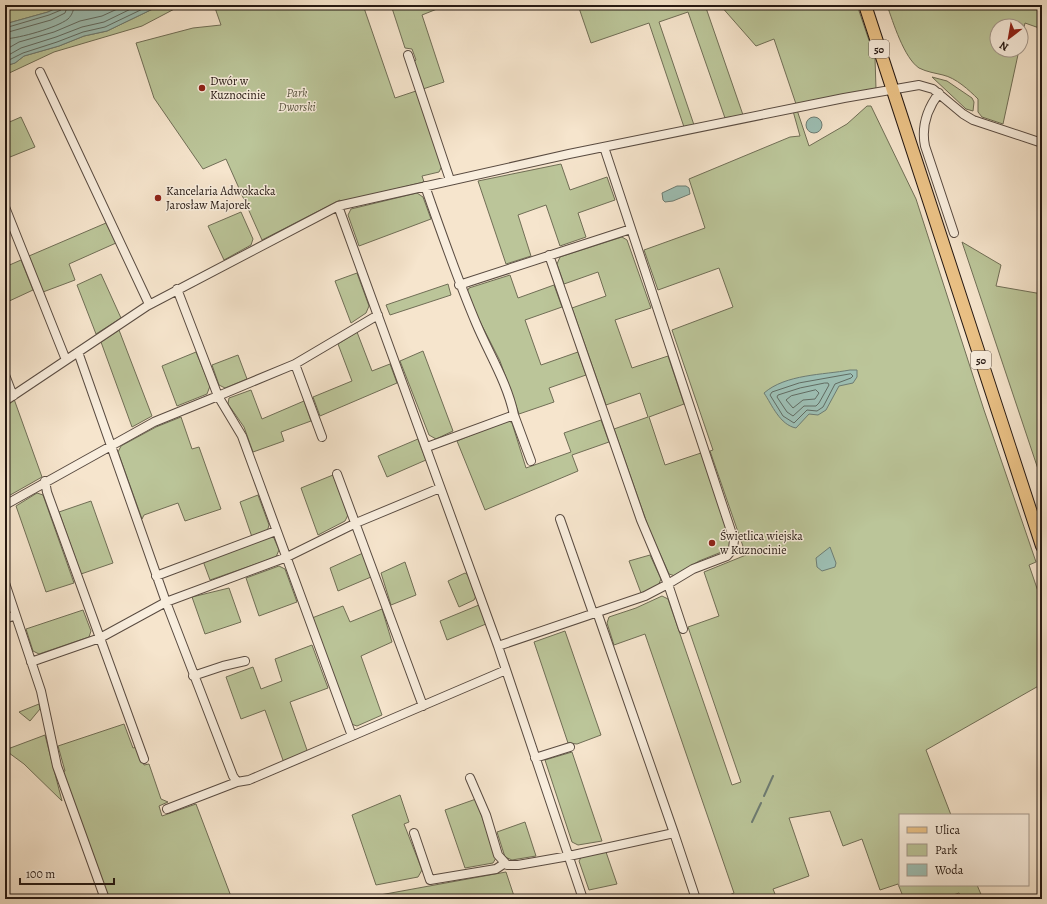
<svg xmlns="http://www.w3.org/2000/svg" width="1047" height="904" font-family="Alegreya,serif">
<style>
.green{fill:#bbc599;stroke:#706e56}
.water{fill:#9dbfb4;stroke:#6d7c73}
.lines{fill:none;stroke-linecap:round;stroke-linejoin:round}
.shore{stroke:#616c63;stroke-width:1}
.stream{stroke:#6d7c73;stroke-width:2}
.street-casing{stroke:#594b41;stroke-width:10}
.primary-casing{stroke:#251812;stroke-width:14}
.street{stroke:#f9eede;stroke-width:8}
.primary{stroke:#ebc286;stroke-width:12}
.poi-dot{fill:#8f2418;stroke:#f9eede;stroke-width:1.5}
.labels{text-anchor:middle;stroke-width:3;stroke-linejoin:round;paint-order:stroke}
.shield{fill:#f9eede;stroke:#65584f;stroke-width:1}
.shield-label{font-size:11px;font-weight:bold;fill:#251812}
.poi-label{font-size:12px;fill:#251812;stroke:#f9eede;text-anchor:start}
.park-label{font-size:12px;font-style:italic;fill:#5a5541;stroke:#f9eede}
</style>
<rect width="100%" height="100%" fill="#f6e5cd"/>
<filter id="stains"><feTurbulence type="fractalNoise" baseFrequency=".005" numOctaves="4"/><feColorMatrix values="0 0 0 0 .2 0 0 0 0 .09 0 0 0 0 .02 0 0 0 .5 -.17"/></filter>
<radialGradient id="worn" r=".72"><stop offset=".6" stop-color="#630" stop-opacity="0"/><stop offset="1" stop-color="#630" stop-opacity=".3"/></radialGradient>
<path class="green" d="M5,5H63L48,12L5,24Z
M161,5H182L142,26L54,52L5,75V66L15,63L24,56L59,46L84,36L107,31Z
M214,5H363L395,98L416,91L442,166L439,172L422,176L424,182L341,202L340,200L262,240L226,159L203,169L154,98L136,43L193,28L221,25Z
M391,5H480L471,7L447,5L422,15L444,82L423,89L414,62L416,60L412,49L405,48Z
M578,5H705L743,115L725,118L688,12L659,22L694,125L684,127L649,23L591,43Z
M720,5H857L875,58L876,89L796,104L774,39L756,46Z
M887,5H1042V29L1025,23L1021,41V26H997V50H1019L1003,124L982,117L978,112V99C969,90 956,78 943,75C935,73 927,72 919,68C904,58 893,22 887,5Z
M932,77L947,81L972,98L974,102L973,111L966,109Z
M867,106H871L916,199L984,410L1036,562L1029,565L1042,603V684L926,750L951,815H900V885H977L983,899H962L959,893L942,899H904L898,884L880,890L862,839L843,846L830,811L789,818L809,876L773,889L777,899H720L734,893L645,634L614,645L607,623L609,617L636,608L662,596L668,599L732,785L741,782L688,627L719,616L704,572L746,555L710,451L713,450L672,330L733,307L719,268L658,290L644,250L705,228L689,179L790,137L800,136L793,111L797,110L809,146L847,124Z
M21,117L35,147L5,159V124Z
M561,164L570,190L607,177L615,200L578,213L586,237L560,246L546,205L518,215L531,256L506,264L478,181Z
M417,193L423,197L431,219L359,246L348,215L351,209Z
M241,212L253,239L251,245L224,260L208,226Z
M106,223L116,243L69,264L75,280L43,292L29,256Z
M622,237L627,240L651,308L615,320L632,368L668,356L684,404L649,417L665,465L701,453L732,543L729,549L699,561L675,576L669,574L649,529L614,429L648,417L640,393L606,405L572,308L606,296L598,272L564,284L557,264L560,257Z
M962,242L1001,265L996,286L1042,294V481Z
M21,260L33,290L5,303V267Z
M357,273L369,306L366,313L351,323L335,281Z
M101,274L121,318L96,334L77,285Z
M510,275L518,298L554,285L562,307L525,320L541,365L578,352L586,375L549,388L554,402L519,414L500,361L466,294L469,288Z
M448,284L451,295L390,315L386,305Z
M119,330L152,416L132,427L101,342Z
M357,332L372,371L390,364L397,383L320,416L313,397L352,381L338,344Z
M423,351L453,431L436,439L429,435L400,361Z
M196,352L210,386L207,394L177,406L162,366Z
M238,355L247,379L225,388L219,385L212,365Z
M251,390L262,419L304,401L311,421L281,432L284,441L253,452L244,427L228,404L229,398Z
M14,399L42,477L5,498V406Z
M181,417L192,449L199,447L221,509L185,521L178,503L144,515L142,519L118,452L121,446L156,427Z
M508,420L512,423L526,468L571,452L564,433L601,420L609,442L572,455L578,471L485,510L457,441Z
M418,439L426,460L387,477L378,456Z
M333,475L348,515L345,521L318,535L301,488Z
M37,493L43,495L74,583L46,592L16,506Z
M258,495L269,525L267,532L252,537L240,502Z
M91,501L113,563L81,574L59,512Z
M273,536L279,550L276,557L210,580L203,561Z
M363,553L371,577L338,591L330,568Z
M650,555L661,579L658,586L641,593L629,561Z
M405,562L416,595L391,605L381,573Z
M279,566L285,569L297,602L259,616L246,578Z
M465,573L468,575L476,596L474,600L459,607L448,581Z
M229,588L241,622L205,634L192,597Z
M479,605L486,624L447,640L440,621Z
M343,606L350,622L382,609L392,642L361,656L382,715L357,726L351,724L312,618Z
M83,610L91,631L89,637L39,654L33,651L26,629Z
M565,631L601,735L577,744L568,743L534,642Z
M312,645L328,688L290,702L308,753L284,763L265,710L241,719L226,677L253,667L261,689L282,681L275,659Z
M39,704L40,709L30,721L19,712Z
M124,724L133,748L137,747L144,765L149,764L161,799L168,802L159,806L162,816L196,804L232,899H106L61,773L65,771L58,746Z
M45,735L62,801L24,764L5,750Z
M572,752L602,841L578,845L572,842L545,760Z
M400,795L409,822L404,824L422,870L418,877L376,885L352,815Z
M476,799L496,858L493,863L465,868L445,810Z
M525,822L536,856L512,860L505,857L497,832Z
M606,852L617,884L589,890L579,861L582,856Z
M506,872L515,899H381L380,895Z"/>
<path class="water" d="M63,5H161L107,31L84,36L59,46L24,56L15,63L5,66V24L48,12Z
M806 125a8 8 0 1 1 16 0a8 8 0 1 1-16 0Z
M677,186H686L689,188L690,194L673,201L665,202L663,200L662,193Z
M850,370H857V377L853,383L839,386L826,410L818,415L809,414L796,428C780,425 772,405 764,393C786,374 823,375 850,370Z
M830,547L836,563L835,567L822,571L817,567L816,558Z"/>
<g class="lines">
<path class="shore" d="M5,28L49,15L61,10L63,5
M5,33L51,20L65,13L68,5
M5,39C20,38 56,28 68,19C72,15 74,10 74,5
M5,50L19,42L54,32L80,21L102,16L126,5
M5,57L21,48L56,37L82,27L104,22L139,5
M5,62L23,53L57,42L83,32L105,27L151,5
M851,374L853,376L851,378L835,384L823,407L817,411L807,410L794,423L783,416L770,395L772,392L799,383Z
M825,383H828L829,385L819,403L816,406H804L793,416L787,412L777,397L778,395L800,388Z
M816,390L819,393L815,399L803,400L793,408L786,400L791,396Z"/>
<path class="stream" d="M764,796L773,776
M752,822L761,803"/>
<defs>
<path id="street" d="M408,55L450,180
M40,72L149,304
M939,93C927,109 921,126 925,146L954,233
M604,147L734,540L733,549L727,556L693,569L668,584L683,629
M425,186C441,232 457,278 476,323C489,354 507,382 514,415L427,447
M338,206L498,646L583,899
M5,207L66,360
M459,285L631,229
M177,289L218,396L295,364L378,315
M78,352L166,602L287,557L356,523L440,488
M295,364L322,437
M5,375L13,396
M5,401L147,306L338,206L569,154L844,98L919,85L933,89L963,114L973,120L1042,143
M514,415L531,461
M337,474L423,706
M45,481L47,492L144,759
M5,505L154,422L218,396L242,436L352,736L506,670
M560,519L593,613
M156,576L276,531
M5,583L41,691L57,766L105,899
M5,619L15,615
M498,646L645,596L668,584L641,520L549,255
M31,662L100,638L166,602L233,776L237,782L167,809
M193,676L223,666L245,661
M535,758L570,747
M470,778L486,815L498,855L507,865H518L569,856L674,833L597,612
M237,782L249,780L352,736
M414,833L430,880L496,869L505,863
M674,833L696,899"/>
<path id="primary" d="M865,5L1042,546"/>
</defs>
<use href="#street" class="street-casing"/>
<use href="#primary" class="primary-casing"/>
<use href="#street" class="street"/>
<use href="#primary" class="primary"/>
</g>
<g class="poi-dot">
<circle cx="202" cy="88" r="4"/>
<circle cx="158" cy="198" r="4"/>
<circle cx="712" cy="543" r="4"/>
</g>
<g class="labels">
<g class="shield">
<rect x="869" y="40" width="20" height="18" rx="3"/>
<rect x="971" y="351" width="20" height="18" rx="3"/>
</g>
<g class="shield-label">
<text x="879" y="53">50</text>
<text x="981" y="364">50</text>
</g>
<g class="poi-label">
<text x="210" y="85">Dwór w<tspan x="210" dy="14">Kuznocinie</tspan></text>
<text x="166" y="195">Kancelaria Adwokacka<tspan x="166" dy="14">Jarosław Majorek</tspan></text>
<text x="720" y="540">Świetlica wiejska<tspan x="720" dy="14">w Kuznocinie</tspan></text>
</g>
<g class="park-label">
<text x="297" y="97">Park<tspan x="297" dy="14">Dworski</tspan></text>
</g>
</g>
<rect width="1047" height="904" fill="none" stroke="#f6e5cd" stroke-width="20"/>
<rect x="6" y="6" width="1035" height="892" fill="none" stroke="#251812" stroke-width="2"/>
<rect x="10" y="10" width="1027" height="884" fill="none" stroke="#251812"/>
<rect x="899" y="814" width="130" height="72" fill="#f9eede" stroke="#a4988c"/>
<rect x="907" y="827" width="20" height="6" fill="#ebc286" stroke="#a4988c"/>
<text x="935" y="834" font-size="12" fill="#251812">Ulica</text>
<rect x="907" y="844" width="20" height="12" fill="#bbc599" stroke="#a4988c"/>
<text x="935" y="854" font-size="12" fill="#251812">Park</text>
<rect x="907" y="864" width="20" height="12" fill="#9dbfb4" stroke="#a4988c"/>
<text x="935" y="874" font-size="12" fill="#251812">Woda</text>
<g transform="translate(1009 38) rotate(211)"><circle r="19" fill="#f9eede" stroke="#a4988c"/>
<path d="M0-3L7 15L0 10L-7 15Z" fill="#8f2418"/>
<text y="-6" font-size="11" font-weight="bold" text-anchor="middle" fill="#251812">N</text>
</g>
<path d="M20 878v6h94v-6" fill="none" stroke="#251812" stroke-width="2"/>
<text x="26" y="878" font-size="12" fill="#251812" stroke="#f9eede" stroke-width="3" paint-order="stroke">100 m</text>
<rect width="100%" height="100%" filter="url(#stains)"/>
<rect width="100%" height="100%" fill="url(#worn)"/>
</svg>
